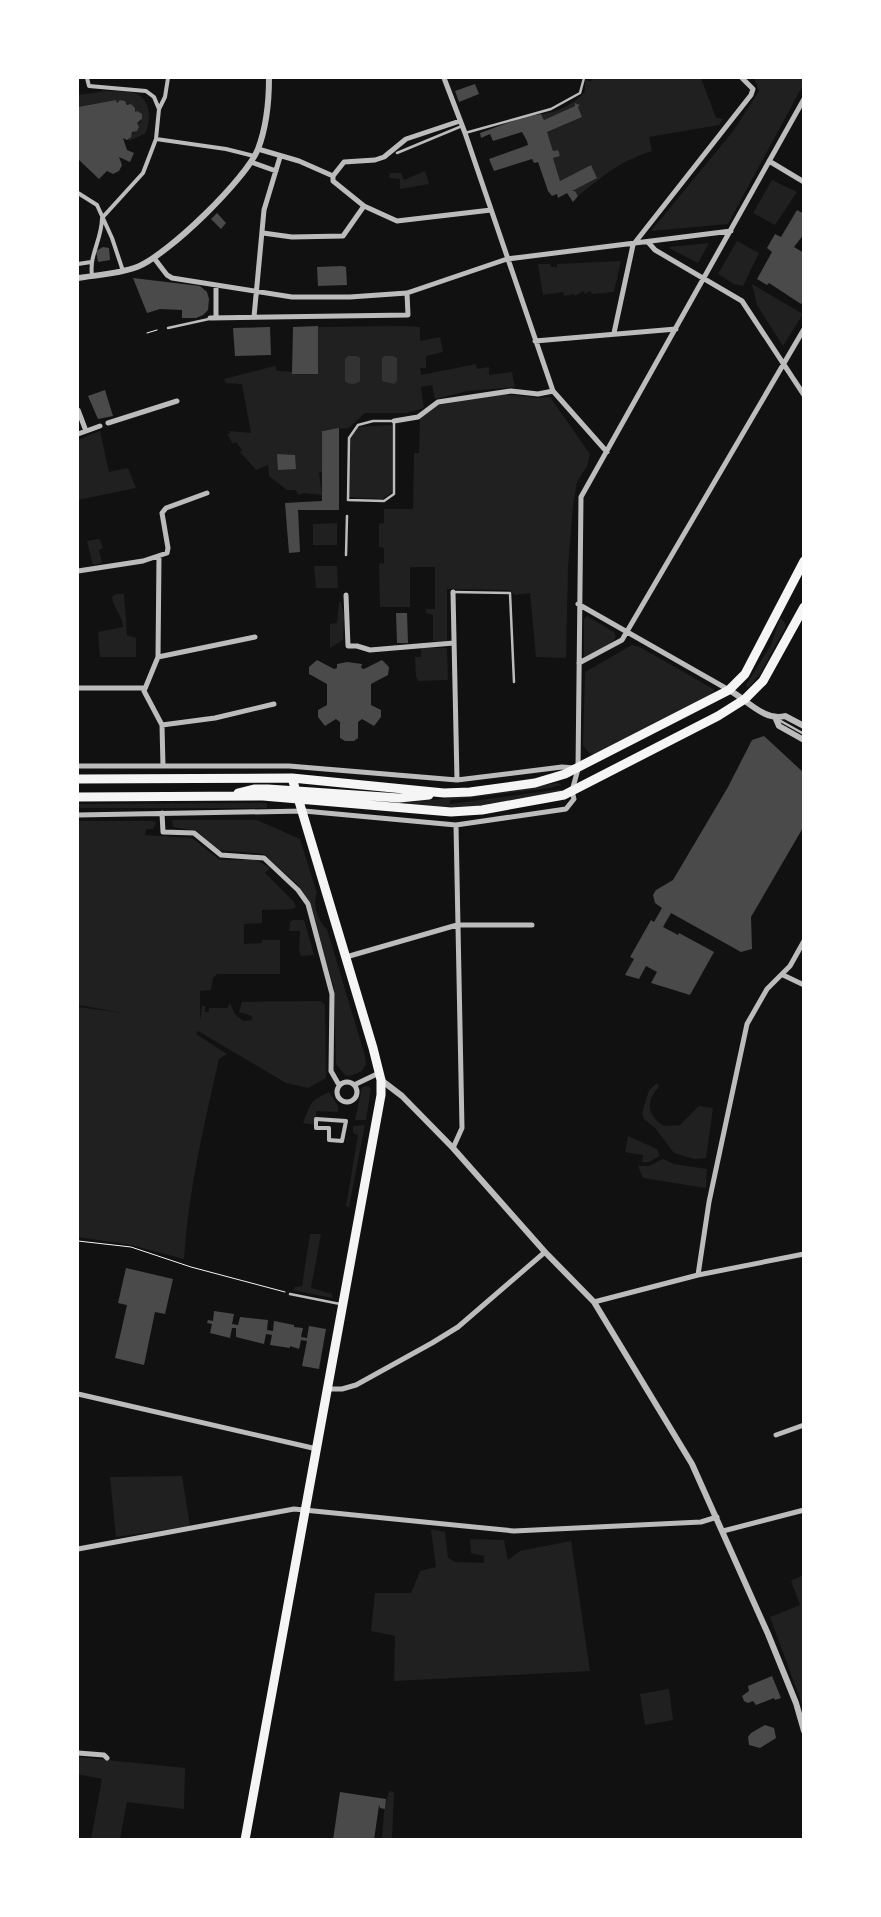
<svg xmlns="http://www.w3.org/2000/svg" width="881" height="1917" font-family="Manrope,sans-serif">
<style>
.green{fill:#202020}
.water{fill:#333}
.building{fill:#4a4a4a}
.lines{fill:none;stroke-linecap:round;stroke-linejoin:round}
.path{stroke:#f5f5f5;stroke-width:1}
.service{stroke:#bcbcbc;stroke-width:2.5}
.pedestrian{stroke:#bcbcbc;stroke-width:4}
.minor{stroke:#bcbcbc;stroke-width:5}
.tertiary{stroke:#bcbcbc;stroke-width:6}
.primary{stroke:#f5f5f5;stroke-width:9}
</style>
<rect width="100%" height="100%" fill="#111"/>
<path class="green" d="M592,78H701L716,118L723,119L719,125L649,137L652,151C620,161 603,176 578,196L575,191H572L591,165L560,181L553,158L560,156L558,150L553,151L547,132L582,117L578,107L580,105L577,103L575,106L544,120L541,114C557,113 575,103 585,92V80L592,81Z
M754,78H803V85L728,224L651,231L734,130L759,91Z
M105,91C114,92 130,90 137,94C152,102 151,122 145,134L128,141L132,133L135,134L133,132L137,131L139,127L137,123H140L142,119V114L137,111L135,112V108L131,104L128,105L129,102L127,104L125,101L120,100L117,103L116,100L78,107L79,95Z
M425,171L429,184L400,189V179L389,178L390,173H401L404,180Z
M772,180L797,192L775,225L753,213Z
M737,241L759,253L743,286L734,284L718,274Z
M709,243L698,263L669,248L670,247Z
M621,261L614,292L592,294L590,291L585,294L583,291L575,296L574,294L564,296L563,292L543,295L538,264H550L551,267H557V264Z
M752,284L803,314L783,346L757,305Z
M403,326L420,327V341L440,337L443,352L426,356V368H420L421,375L476,364L477,369L489,367V375L512,372L515,387L468,391L435,399L432,385L421,387L424,408L406,413H365L349,428L323,430V471L319,473L322,495L305,493L298,495L296,490H287L269,476L268,465L256,470L240,452L242,450L236,442L233,444L227,434H230L229,431L251,433L242,384L226,383L224,379L275,366L277,371L318,373V327Z
M505,394L537,398L550,397L590,454L587,466L577,482L573,506L568,568L566,658L536,657L530,593L515,595L509,590L447,589V641H433V615L426,613V609H435V567H410V607H380L379,564L384,563V548L379,547V524L384,523V509H413L414,453H419L420,419L431,406Z
M392,425V492L382,499L348,497L350,438L356,427Z
M100,431L109,472L128,468L136,488L78,500V440Z
M337,523V545H313V524Z
M98,539L100,540L103,548L99,550L102,563L93,565L87,541Z
M337,566L338,588H316L314,566Z
M116,594H124L127,635L136,638V657H100L98,632L123,627C122,614 114,610 112,597Z
M339,602H341L344,615L343,640L330,648V624L337,623Z
M587,616L614,632L616,637L611,644L586,657L584,656V619Z
M780,618L783,620L786,626L760,674L748,688L746,685L771,645Z
M632,645L640,647L715,690L710,695L596,755L589,753L583,745L585,672Z
M421,648H447L448,680L418,681L416,676L415,657H421Z
M558,783L562,785L549,788L450,800V804L562,789L560,792C528,801 483,808 450,808C416,807 381,802 347,799L435,800Z
M267,803V808H78V804Z
M172,820H257L300,839L317,893C312,904 318,921 327,929L365,1056L366,1064L362,1071L350,1076L345,1075L336,1064L334,988L309,902L298,885L264,854L218,850L197,831L173,827Z
M79,821H154L156,823L153,829H146L145,835L192,838L220,860H257L270,868L265,873L294,902L296,907L293,909L262,910V923L244,924V944L262,943V940H280V974H217L213,978L211,990L200,991V1021L202,1006H205V1012H209V1008H227L230,1003L235,1014L243,1021L252,1020V1016L239,1012L242,1002L321,1001L325,1005L326,1078L308,1088L286,1083L198,1031L196,1034L227,1054L219,1059C204,1125 188,1192 184,1259L131,1245L78,1237V1007L124,1013L78,1005Z
M293,920H304L314,955L301,956L299,950L300,931H289L290,922Z
M657,1083L659,1087C646,1101 646,1115 664,1126L680,1125L699,1106L713,1108L706,1158L694,1159L674,1153L655,1128L644,1119L642,1113L649,1090Z
M367,1086L371,1088L366,1120H355L362,1087Z
M329,1092L338,1106V1112L316,1111V1125L303,1123C311,1104 308,1102 329,1092Z
M365,1125L349,1207L346,1206L358,1135L353,1133V1126Z
M628,1136L657,1149L660,1156L649,1162H642L643,1155L625,1152Z
M663,1159L674,1164L707,1169L706,1188L643,1178L638,1166H649Z
M310,1234H321L311,1288L332,1294V1298L293,1290L295,1287L302,1286Z
M182,1476L190,1526L116,1537L110,1477Z
M431,1529L445,1532L448,1558L455,1562L484,1563V1556L471,1553L470,1539L504,1540L508,1560L520,1551L571,1541L590,1671L394,1681L395,1636L371,1631L375,1593H411L420,1571L436,1567Z
M803,1575V1707L770,1617L800,1605L791,1581Z
M669,1689L673,1720L645,1725L640,1694Z
M78,1757L185,1768L184,1809L127,1802L120,1839H91L102,1779L78,1774Z
M389,1791L394,1792L392,1839L382,1840L384,1811Z"/>
<path class="water" d="M348,356H356L360,358V381C356,385 349,385 345,381V359Z
M385,356H393L397,358V381L394,384L382,381V358Z"/>
<path class="building" d="M475,84L479,94L459,102L455,91Z
M116,100L117,103L120,100L125,101L127,105L131,104L135,108V112L137,111L142,114V119L137,123L139,127L137,131L132,132L131,137L127,140L123,138L127,150L134,153L130,162L119,157L122,165L119,171L113,174L107,171L99,179L78,159V107Z
M575,103L580,105L578,107L582,117L547,132L553,151L558,150L560,156L553,158L560,181L591,165L597,178L572,191H575L578,196L573,202L567,193L558,198L557,194L552,196L548,191L538,162L534,163L532,159L494,171L489,159L528,145L527,141L522,132L493,141L490,134L481,138L480,133L524,117L541,114L544,120L575,106Z
M797,210L804,214V234L794,247L804,253V300L801,304L769,283L767,285L757,279L772,252L767,248L775,234L781,237Z
M217,213L226,223L221,229L211,219Z
M103,247L109,248L110,260L98,262L96,251Z
M342,266L346,267L347,285L318,286L317,267Z
M133,278L200,286L207,292L209,299L208,310L203,315L196,318H182V310L160,309L147,313Z
M318,326V374H292L293,327Z
M270,327L271,355L235,356L233,328Z
M105,390L113,416L98,419L88,396Z
M339,428V510H298L300,552L289,553L285,503L322,501V431Z
M277,454L295,455L296,469L278,470Z
M396,613H407L408,643H397Z
M317,660L334,669L337,668V664L347,662L362,664L361,668L364,669L382,660L389,667L388,675L371,684V705L381,710V717L374,726L362,719L358,722V738L354,741H345L340,738V722L336,719L325,726L318,717V710L327,705V684L309,674V667Z
M764,736L804,773V826L751,917L752,949L741,952L671,913L663,927L678,935L679,933L714,952L690,995L651,983L657,972L646,966L639,979L625,975L634,959L630,957L651,920L654,922L662,908L655,903L653,895L656,890L673,880L728,787L752,740Z
M126,1268L173,1279L165,1314L155,1312L144,1365L115,1358L127,1305L118,1303Z
M214,1311L234,1314L232,1324L238,1325L240,1317L268,1320L267,1330L273,1331L274,1321L294,1325V1327L303,1328L301,1337L307,1338L309,1326L326,1329L319,1369L302,1366L307,1341L301,1340L299,1349L290,1346V1348L270,1345L272,1335L266,1334L264,1344L236,1337V1328H232L230,1338L210,1333L212,1324L207,1323L208,1320L213,1321Z
M772,1676L781,1698L775,1700L774,1698L756,1705L753,1701L748,1703L744,1701L742,1696L749,1691L748,1686Z
M765,1725L774,1728L776,1738L760,1748L749,1745L748,1737L751,1733Z
M340,1792L386,1799L385,1809L380,1808L379,1805L374,1840H333Z"/>
<g class="lines">
<path class="path" d="M147,333L157,330
M78,1241L131,1247L191,1267L285,1292"/>
<path class="service" d="M465,133L551,109L580,93L584,78
M397,153L462,126
M168,328L209,319
M373,421H394V494L384,501L348,500L349,438L358,425Z
M346,555L347,516
M453,592L510,593L514,682
M779,720L804,734
M290,1294L340,1304"/>
<path class="pedestrian" d="M87,78L89,86L146,91L154,97L159,109
M156,139L226,149L254,156
M78,193L97,205L112,238L123,271
M78,264L91,262
M92,275C89,255 102,239 102,218L143,173L156,139L159,109L165,97L168,78
M316,1119L346,1121L342,1141L329,1140V1128H316Z"/>
<path class="minor" d="M444,78L465,133L553,391L607,452
M258,149L299,161L333,176
M769,161L804,182
M251,162L276,171
M333,176V181L364,206L397,221L491,210
M333,176L344,162L375,160L384,157L406,139L460,121
M263,233L292,237L343,236L364,206
M648,242L655,250L742,301L804,395
M154,258L167,275L172,278L292,297H350L407,293L507,259L731,231
M216,317V286
M254,317L264,210L280,157
M210,318L408,315L407,293
M614,333L633,245L751,95L753,89L742,78
M535,341L676,329
M78,410L86,431
M394,421L418,417L438,402L511,391L538,394L553,391
M108,423L177,401
M78,434L100,426
M159,556L158,657L144,691L162,725L163,766
M78,571L143,561L167,553L168,548L162,513L166,508L207,493
M453,592L457,780
M346,595L348,646H357L370,650L454,643
M578,604L729,690
M158,657L255,637
M579,663L622,640L804,329
M78,688H145
M162,725L215,718L274,704
M78,766H289L457,780L562,767L575,768
M162,813L163,832L194,833L221,855L264,858L298,890L308,904L332,994L331,1071L339,1085
M78,815L304,811L456,825L566,809L574,799L572,791L578,769L581,497L804,99
M346,957L457,925H532
M783,975L804,985
M337 1092a10 10 0 1 1 20 0a10 10 0 1 1-20 0Z
M354,1085L379,1073
M453,1148L462,1128L456,825
M698,1275L709,1202L747,1024L767,989L790,966L804,941
M594,1302L698,1275L804,1254
M328,1389H342L356,1385L432,1343L458,1327L545,1252
M78,1394L317,1449
M776,1435L804,1425
M723,1531L804,1510
M78,1549L294,1509L514,1531L701,1522L717,1517
M78,1753L104,1755L107,1758"/>
<path class="tertiary" d="M78,278C97,275 118,274 137,267C168,255 246,179 258,149C266,128 269,100 269,78
M729,690C746,699 765,722 785,716L804,726
M776,719L779,726L804,740
M381,1080L402,1096L453,1148L545,1252L594,1302L692,1464L768,1634L796,1703L804,1731"/>
<path class="primary" d="M78,779L292,778L444,793L470,792L535,783L565,774L729,690L745,674L804,561
M238,793L254,789H268L399,798L429,795
M78,797L263,796L451,812L482,810L564,795L718,716L745,699L763,681L804,607
M245,1840L381,1095V1080L373,1048L292,778"/>
</g>
<rect width="881" height="1917" fill="none" stroke="#ffffff" stroke-width="158"/>
</svg>
